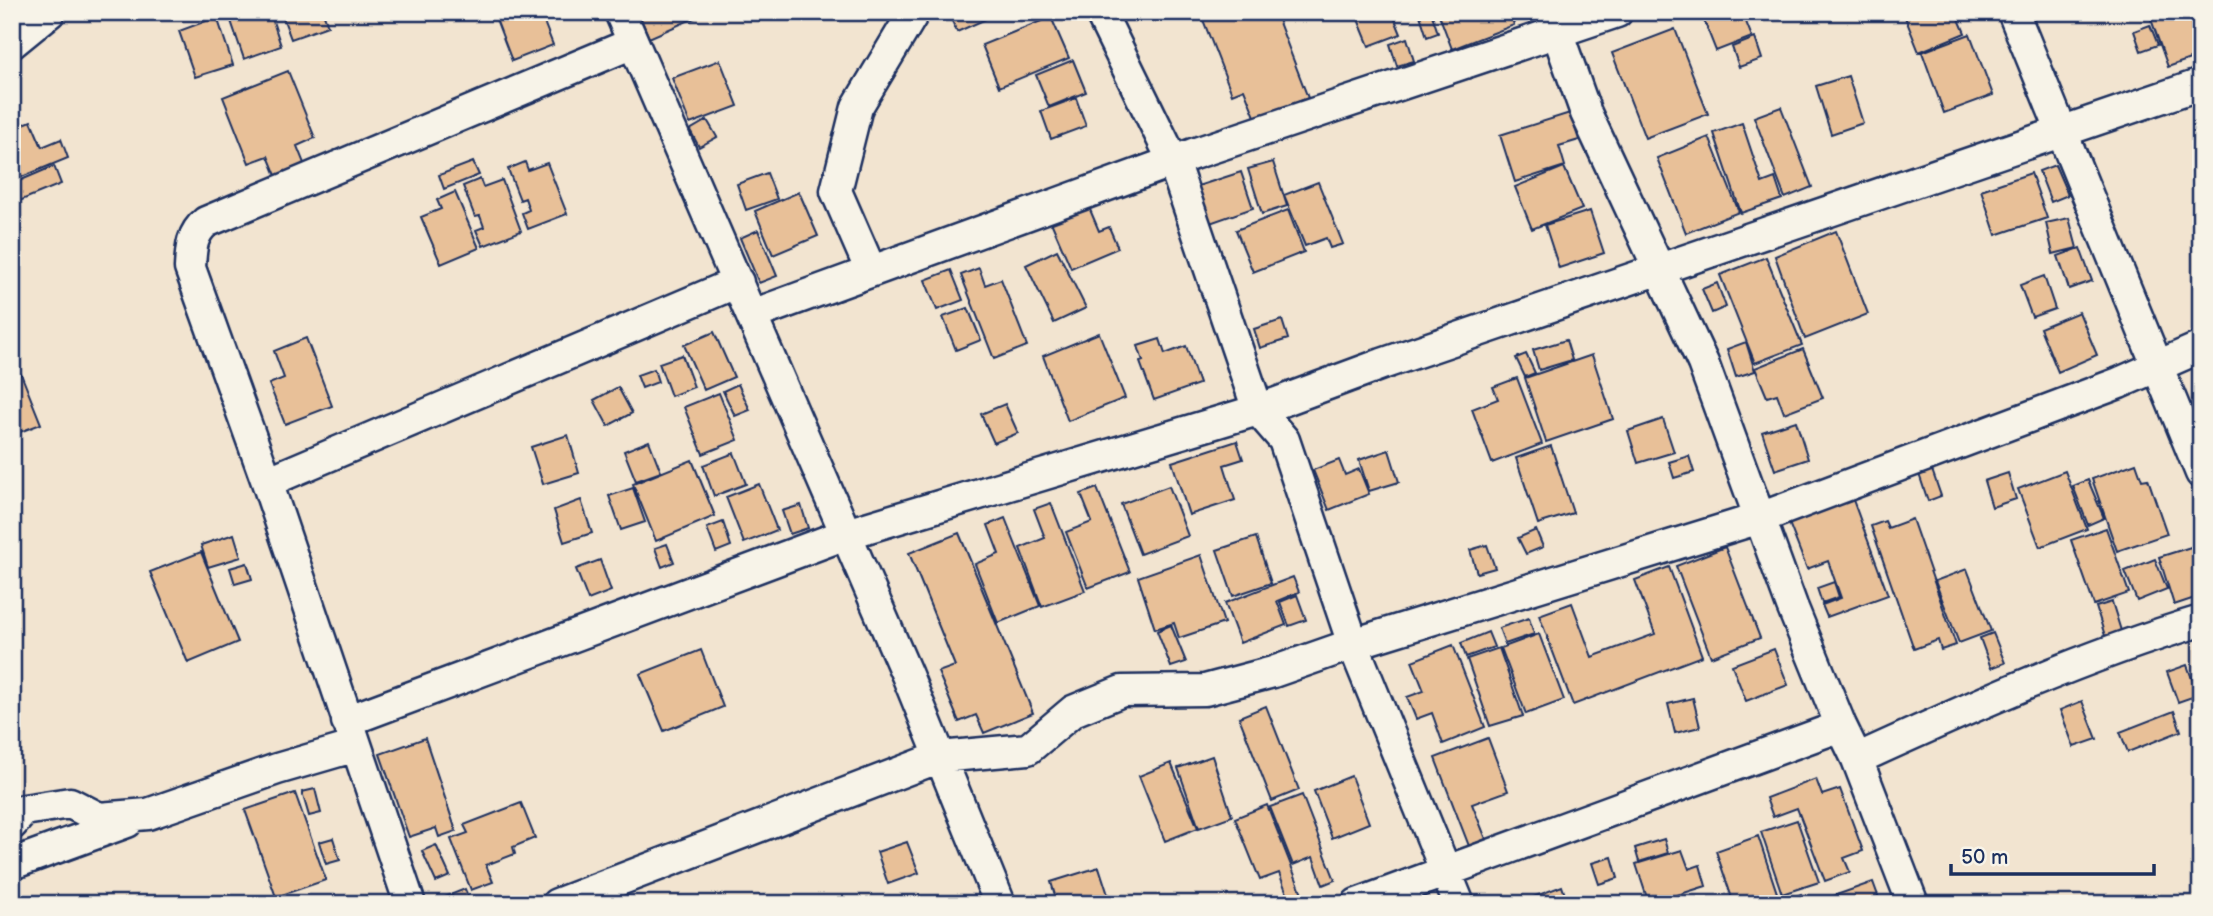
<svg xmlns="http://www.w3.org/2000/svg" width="2213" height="916" font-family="'Balsamiq Sans',sans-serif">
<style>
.building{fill:#e8c098;stroke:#1b2f5e;stroke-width:2}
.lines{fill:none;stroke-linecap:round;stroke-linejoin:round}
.minor-casing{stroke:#1b2f5e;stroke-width:35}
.minor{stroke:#f7f3e8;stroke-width:30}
</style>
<rect width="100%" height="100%" fill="#f2e4d0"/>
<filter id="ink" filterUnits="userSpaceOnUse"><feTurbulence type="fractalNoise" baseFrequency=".0143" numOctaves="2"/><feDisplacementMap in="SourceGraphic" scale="14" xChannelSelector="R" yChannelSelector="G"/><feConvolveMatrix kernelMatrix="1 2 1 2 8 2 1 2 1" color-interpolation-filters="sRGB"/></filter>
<g filter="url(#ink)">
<path class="building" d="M228,12H270L281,46L244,59Z
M281,12H323L328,26L291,39Z
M512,12H540L553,45L512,61L496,19Z
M638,12H697L699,16L649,38Z
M948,12H982L986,19L957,32Z
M1200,12H1275L1308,98L1256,119L1244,89L1232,94Z
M1355,12H1392L1401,34L1369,46Z
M1419,12H1431L1438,33L1427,37Z
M1438,12H1510L1514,25L1452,49Z
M1719,12H1742L1752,37L1716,51L1703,18Z
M1903,12H1956L1965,33L1919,52Z
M2171,12H2201V55L2168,67L2151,19Z
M217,17L233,65L195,77L179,31Z
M1051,17L1069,58L999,87L982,45Z
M2150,25L2158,45L2141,51L2134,31Z
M1675,29L1708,114L1645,138L1612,53Z
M1970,34L1993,95L1944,113L1922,52Z
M1407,38L1414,61L1397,66L1390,44Z
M1755,38L1762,59L1739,67L1732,47Z
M720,60L738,106L690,124L672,78Z
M1073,60L1086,92L1049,107L1036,75Z
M288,71L315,138L297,146L305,166L277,178L268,156L249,163L223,97Z
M1848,76L1863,123L1831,134L1816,86Z
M1076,98L1086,126L1051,139L1041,111Z
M1781,107L1812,187L1785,198L1754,117Z
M1570,113L1579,140L1559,146L1565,166L1515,182L1500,135Z
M707,120L717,137L699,147L690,130Z
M31,121L42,147L61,139L68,158L12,181V129Z
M1742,123L1762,183L1775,178L1782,199L1741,213L1714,133Z
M1709,137L1739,212L1686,233L1657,158Z
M473,162L479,175L444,189L439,175Z
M525,162L528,170L547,163L567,214L528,229L522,213L529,210L525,198L520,200L508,169Z
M1273,162L1287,206L1262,214L1248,169Z
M2055,165L2068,195L2051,202L2039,171Z
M54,166L61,184L12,204V184Z
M1564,167L1582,209L1532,229L1515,187Z
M1241,172L1253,208L1210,223L1198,186Z
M767,173L777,199L746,210L737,184Z
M2031,173L2047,218L1996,235L1981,190Z
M480,179L483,187L502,180L521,231L483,246L476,230L484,227L480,216L475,217L463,186Z
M1318,182L1343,244L1330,248L1326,238L1305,246L1284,195Z
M455,192L479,248L441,264L421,217L441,209L437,200Z
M799,192L818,236L773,255L755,211Z
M1088,205L1099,231L1109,227L1118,248L1071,268L1051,222Z
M1288,210L1304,252L1253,272L1236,230Z
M1590,211L1604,253L1559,268L1545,225Z
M2069,218L2077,248L2053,254L2046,223Z
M758,230L777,276L759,283L740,238Z
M1836,231L1868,314L1805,339L1775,256Z
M2080,248L2092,281L2069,289L2058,256Z
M1057,250L1086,308L1054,323L1026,265Z
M1766,257L1802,345L1755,363L1720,275Z
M979,268L985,285L1001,279L1027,346L994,359L961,275Z
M951,270L963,300L937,310L925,280Z
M2044,276L2055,309L2032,317L2020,285Z
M1717,283L1726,307L1712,313L1702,289Z
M968,308L981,340L956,350L943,317Z
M2079,312L2097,355L2058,372L2040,328Z
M1282,320L1288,339L1260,348L1254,329Z
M714,332L734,377L704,390L684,345Z
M1099,333L1125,398L1068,421L1043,356Z
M306,338L332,406L285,424L269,384L284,378L274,351Z
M1160,339L1165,354L1186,346L1199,384L1154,400L1140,362L1143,361L1138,346Z
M1566,340L1572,360L1539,370L1533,350Z
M1746,342L1755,371L1736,377L1727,349Z
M1803,349L1823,398L1784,413L1777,394L1767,397L1755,368Z
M1526,354L1535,373L1525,377L1516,358Z
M682,355L694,387L671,396L659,363Z
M1592,355L1613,419L1546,442L1525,378Z
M654,369L658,382L642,388L637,375Z
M21,374L41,424L12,435V377Z
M1517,378L1542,444L1492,463L1472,409L1498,399L1493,387Z
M738,384L750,410L735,416L723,391Z
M618,387L632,413L608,426L594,400Z
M719,393L738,440L703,454L684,407Z
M1005,404L1018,433L994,443L981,414Z
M1663,419L1674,452L1638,463L1628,431Z
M1796,421L1808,459L1775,470L1762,432Z
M568,435L579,473L543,484L531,447Z
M649,441L661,472L636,481L624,451Z
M1237,441L1243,459L1224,465L1235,500L1189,515L1172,462Z
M1551,446L1573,513L1538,524L1516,458Z
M1389,450L1399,482L1369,491L1359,460Z
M734,453L746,484L714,496L703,465Z
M1689,456L1694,472L1674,478L1669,462Z
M692,460L715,516L656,541L633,484Z
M1339,460L1345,475L1359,469L1369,494L1329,510L1313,470Z
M2136,463L2142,480L2148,479L2167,534L2117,551L2092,479Z
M1932,470L1941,496L1928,501L1919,474Z
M2065,471L2087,529L2040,547L2018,489Z
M2008,473L2016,499L1992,507L1984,481Z
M2088,480L2104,518L2088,525L2073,486Z
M759,484L777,530L744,543L726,497Z
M1169,486L1188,536L1140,554L1121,504Z
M633,488L645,522L621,530L609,496Z
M1097,488L1130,572L1088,588L1066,532L1092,522L1081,494Z
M581,500L592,533L564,542L554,510Z
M1853,500L1888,595L1827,617L1822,605L1841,598L1828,561L1807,569L1789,523Z
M1051,503L1085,591L1042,607L1020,548L1045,538L1034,509Z
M801,505L808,528L790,534L782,511Z
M1005,518L1040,606L998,623L975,564L999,554L988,525Z
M1912,519L1956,645L1941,650L1938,640L1914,649L1871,526L1885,521L1888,528Z
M723,522L731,546L716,552L707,528Z
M2106,528L2129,593L2094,605L2071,540Z
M1536,530L1543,547L1526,554L1518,538Z
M959,533L1033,713L984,733L976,715L959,722L938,672L955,666L909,553Z
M234,534L241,557L208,567L201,545Z
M1256,537L1271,583L1233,596L1217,550Z
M667,544L674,562L662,567L655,548Z
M1487,545L1495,568L1477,573L1470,550Z
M2194,546L2201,567V596L2174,605L2159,557Z
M1725,547L1760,638L1711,657L1676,566Z
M201,552L238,642L188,663L150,572Z
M1201,555L1224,623L1179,638L1174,623L1155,629L1138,577Z
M2155,559L2167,589L2137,601L2125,571Z
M600,560L611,591L588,600L576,569Z
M247,563L252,579L235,584L230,568Z
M1669,567L1702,656L1573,705L1539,615L1572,603L1592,657L1655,634L1635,580Z
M1967,569L1991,631L1959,643L1935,581Z
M1293,577L1299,592L1277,601L1286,625L1240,643L1225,603Z
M1834,582L1839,597L1822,603L1817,588Z
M1297,595L1306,620L1289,626L1280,602Z
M2112,602L2122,634L2106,639L2096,607Z
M1529,618L1534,634L1505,644L1499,628Z
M1171,625L1186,662L1171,667L1157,631Z
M1488,632L1494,647L1466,657L1461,643Z
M1993,633L2005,663L1991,668L1980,638Z
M1539,634L1564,700L1526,714L1501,648Z
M1453,645L1485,727L1443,744L1432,713L1416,719L1407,697L1424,691L1412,661Z
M1499,648L1523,716L1490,726L1467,659Z
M1774,649L1788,685L1746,701L1732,665Z
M701,650L723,707L664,731L640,674Z
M2187,665L2198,695L2178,702L2167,672Z
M1693,698L1700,727L1675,733L1668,704Z
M2082,701L2097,739L2074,747L2060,710Z
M1266,706L1299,790L1272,801L1239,717Z
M2174,711L2181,731L2128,752L2120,732Z
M425,738L456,831L439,837L436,828L409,837L380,754Z
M1488,738L1508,791L1472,804L1486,839L1469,846L1435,758Z
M1212,756L1232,816L1199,828L1178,768Z
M1171,763L1198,828L1165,841L1139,776Z
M1351,776L1369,823L1332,838L1314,791Z
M1816,779L1822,795L1840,789L1863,851L1844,858L1850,872L1825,881L1797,808L1773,817L1766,798Z
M315,789L321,813L309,816L302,792Z
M295,793L326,880L276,897L245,810Z
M1302,795L1335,880L1323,885L1313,857L1293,865L1270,807Z
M521,803L535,838L513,847L515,854L486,865L493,882L471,890L451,839L468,833L464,825Z
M1267,805L1303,896L1290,901L1279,873L1260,880L1235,818Z
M1797,820L1819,882L1782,894L1761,832Z
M1758,836L1778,896L1758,904H1734L1716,851Z
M333,838L340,860L326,864L319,842Z
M1664,839L1668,853L1639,862L1635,848Z
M907,842L919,873L888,884L877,852Z
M436,845L450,876L436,882L422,851Z
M1682,850L1689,869L1700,865L1706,886L1649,904L1636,864Z
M1612,857L1618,878L1599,884L1592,863Z
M1099,867L1111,904H1050L1057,902L1051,882Z
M1873,882L1881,904H1811Z
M1562,886L1568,904H1535L1533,897Z
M465,889L471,904H448L445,897Z
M1801,894L1805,904H1777Z"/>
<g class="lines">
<defs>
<path id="minor" d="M620,12L907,675L1000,904
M1100,12L1173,161L1258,410L1382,364L2201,84
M1550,12L1586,113L1703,363L1792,606L1841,726L1857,759L1913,904
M2013,12L2201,473
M12,43L50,12
M871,271L836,191L857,107L914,12
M752,315L1193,154L1617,12
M267,482L738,282
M347,721L846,534L1258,410L1284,440L1353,644L1459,904
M1857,759C1969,708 2083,656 2201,621
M12,824L24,810L70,803L99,818L148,814L277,769L356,746
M12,864L127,822
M410,904L267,482L190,268C191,250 191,234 206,222L633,43
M557,904L940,757L1028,749L1073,711L1122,691L1205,690L1273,672L1353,644L1760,518L2119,383L2201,347
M1357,904L1841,726"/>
</defs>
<use href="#minor" class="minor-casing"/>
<use href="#minor" class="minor"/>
</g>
</g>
<rect width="2213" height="916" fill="none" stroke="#f7f3e8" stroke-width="42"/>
<rect x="21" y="21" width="2171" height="874" fill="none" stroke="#1b2f5e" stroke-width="2.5" filter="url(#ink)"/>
<path d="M1951 864v10h203v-10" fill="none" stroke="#1b2f5e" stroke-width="3.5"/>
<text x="1961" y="864" font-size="21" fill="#1b2f5e" stroke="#f7f3e8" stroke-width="5" paint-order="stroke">50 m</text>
</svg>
